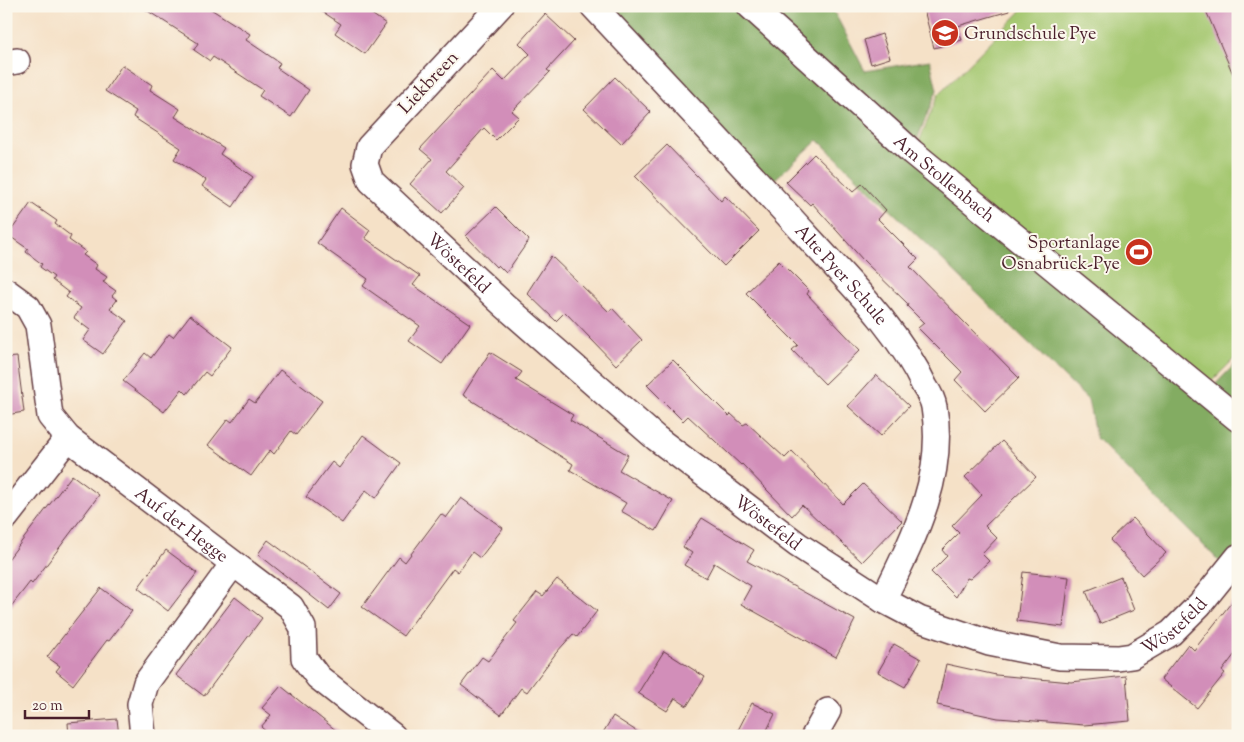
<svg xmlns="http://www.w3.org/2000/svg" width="1244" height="742" font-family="'Sorts Mill Goudy',serif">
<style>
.green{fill:#a4c770;stroke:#77734e}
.forest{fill:#83ac62;stroke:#666646}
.building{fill:#d28eb9}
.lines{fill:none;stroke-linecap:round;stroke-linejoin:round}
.minor-casing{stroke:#643c42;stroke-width:28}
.minor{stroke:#fff;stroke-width:25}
.labels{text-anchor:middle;stroke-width:4;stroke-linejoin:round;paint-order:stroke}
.poi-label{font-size:18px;fill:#4a1f2b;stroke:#fbf7ec;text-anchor:start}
.street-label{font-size:18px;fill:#4a1f2b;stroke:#fbf7ec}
</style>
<rect width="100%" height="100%" fill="#fbf7ec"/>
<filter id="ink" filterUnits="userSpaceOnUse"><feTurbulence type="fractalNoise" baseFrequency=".02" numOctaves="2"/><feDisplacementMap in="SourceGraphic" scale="10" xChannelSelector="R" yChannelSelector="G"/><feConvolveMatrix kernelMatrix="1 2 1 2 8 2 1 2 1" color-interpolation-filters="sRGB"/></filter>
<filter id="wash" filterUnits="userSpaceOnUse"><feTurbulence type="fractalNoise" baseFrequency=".0096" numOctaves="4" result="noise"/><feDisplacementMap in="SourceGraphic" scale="20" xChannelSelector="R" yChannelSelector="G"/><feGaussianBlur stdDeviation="1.12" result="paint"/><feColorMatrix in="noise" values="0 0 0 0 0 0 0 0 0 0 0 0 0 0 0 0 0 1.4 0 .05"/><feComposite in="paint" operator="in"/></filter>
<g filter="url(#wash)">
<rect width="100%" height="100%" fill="#f5e1c7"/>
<path class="green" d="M1026,6H1238V355L1206,387L916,149L938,95Z"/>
<path class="forest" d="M593,6H831L865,71L930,60L937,90L912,152L1207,393L1238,361V557L1228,570L1096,438L1088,400L818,140L764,189Z"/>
<g id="blocks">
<path class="building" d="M140,6H206L250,34L246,40L280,63L277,68L309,90L291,117L259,96L263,90L213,57L210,61L194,50L198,43Z
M314,6H360L386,24L365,54L335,33L341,24Z
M923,6H1008L1009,11L958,26L962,40L934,48Z
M1204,6H1238V86Z
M545,14L574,41L547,70L550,72L512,111L519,117L496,140L484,128L446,171L464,188L442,213L410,184L432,159L420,149L493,70L504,81L530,54L519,43Z
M882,34L890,58L871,64L864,40Z
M122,65L152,85L150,90L180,109L175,117L224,148L220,154L253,177L233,207L202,186L206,180L174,159L181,148L133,117L136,111L105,91Z
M615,77L651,112L621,144L584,109Z
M667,145L721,201L725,196L759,231L724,266L635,176Z
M814,154L853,192L862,184L886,210L878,219L918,259L910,267L1019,378L985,411L955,380L962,372L918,328L924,323L907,306L908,304L863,260L812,203L810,205L786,182Z
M31,203L57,221L55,224L71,236L69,240L86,252L83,255L97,265L95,269L107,277L103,282L116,291L112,296L117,300L110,309L127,321L103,354L83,340L90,330L74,318L81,308L66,297L69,293L52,280L54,277L40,267L42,264L26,252L28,249L8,235Z
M496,207L529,240L506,273L498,265L496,267L466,236Z
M341,208L370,230L365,238L420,276L413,285L470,324L442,364L409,341L420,326L363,286L368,279L317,243Z
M551,256L609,312L612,308L642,340L616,365L565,312L556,321L527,293Z
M779,261L809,291L807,294L860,350L825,384L792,350L798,345L746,293Z
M190,315L232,347L210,376L205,372L187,394L182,389L164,412L123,381L145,353L151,358L169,334L173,337Z
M490,352L522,372L516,380L573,415L570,420L628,455L619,470L673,501L656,531L621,511L626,503L570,470L573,464L463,395Z
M17,357L24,412L6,415V358Z
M673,360L729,416L731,414L743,425L747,423L785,458L792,451L843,504L863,484L902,521L862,562L802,505L792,516L742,464L741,465L688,416L683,421L647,385Z
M280,370L322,401L296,435L291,431L274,454L270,450L251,476L208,445L228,419L232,422L249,399L255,403Z
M876,375L909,406L881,436L848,406Z
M363,435L401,463L376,498L366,490L342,523L306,497L332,462L339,468Z
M1002,441L1036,477L985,526L997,538L982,554L989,561L970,579L967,578L956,597L931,572L947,556L942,550L959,533L952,526L982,495L965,477Z
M72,475L99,495L32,584L30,582L6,613V562Z
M461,498L503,528L480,558L472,552L458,572L453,568L403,636L362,607L399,557L405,562L441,514L446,518Z
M702,518L754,550L747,561L855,620L836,657L741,604L751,586L714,563L706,578L684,565L692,553L683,547Z
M1133,518L1166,553L1142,575L1110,540Z
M268,540L341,594L329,610L258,554Z
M166,550L197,573L168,611L138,588Z
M1023,572L1069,577L1063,627L1017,621Z
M1121,577L1134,610L1100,624L1086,591Z
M557,579L597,611L577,637L573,634L556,653L527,692L521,688L501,715L461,685L482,657L488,661L517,623L514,621L537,592L543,596Z
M101,588L132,611L109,641L107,640L73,685L56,671L60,666L47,657Z
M1238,594V650L1222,671L1225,673L1197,708L1161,679L1188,644L1194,650Z
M235,597L262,618L204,696L176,675Z
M894,644L921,659L905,687L878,672Z
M664,651L705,677L687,706L675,698L667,711L638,693Z
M946,664L996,675L1071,682L1126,676L1130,721L1084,725L998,718L937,705Z
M281,686L343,736H271L261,727L271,715L262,708Z
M752,703L775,714L764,736H735Z
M613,716L644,736H601Z
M117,719L119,736H69L68,723Z"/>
</g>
</g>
<g filter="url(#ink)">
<use href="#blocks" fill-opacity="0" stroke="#643c42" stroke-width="1"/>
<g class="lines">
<defs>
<g id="minor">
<path id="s1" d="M500,6L369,147L365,164L371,181L504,305L656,438L798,545L883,600L919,619L989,643L1060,657L1118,658L1132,656L1171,633L1200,604L1238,557"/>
<path id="s2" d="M593,6C665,83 737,159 807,236C849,282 898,329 925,387C929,393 933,400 934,407C946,477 913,539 883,600"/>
<path id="s3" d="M750,6L912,152L1238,419"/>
<path d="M6,63L17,61"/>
<path id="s4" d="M6,291L28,307L38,325L50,416L68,438L291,607L303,628L304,658L318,677L393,736"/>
<path d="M6,517L68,438"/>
<path d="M143,736L140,704L146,683L233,564"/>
<path d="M814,736L828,711"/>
</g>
</defs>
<use href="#minor" class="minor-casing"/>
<use href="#minor" class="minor"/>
</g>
</g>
<defs>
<symbol id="school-disc" viewBox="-11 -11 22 22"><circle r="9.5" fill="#c8321e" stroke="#fbf7ec"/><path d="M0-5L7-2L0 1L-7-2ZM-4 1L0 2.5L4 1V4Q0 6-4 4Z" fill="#fff"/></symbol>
<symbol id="stadium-disc" viewBox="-11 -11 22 22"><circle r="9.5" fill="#c8321e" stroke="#fbf7ec"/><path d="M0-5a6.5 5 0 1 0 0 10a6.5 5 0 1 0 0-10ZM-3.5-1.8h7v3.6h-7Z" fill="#fff"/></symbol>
</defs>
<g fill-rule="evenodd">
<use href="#school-disc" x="929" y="17" width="32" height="32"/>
<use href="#stadium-disc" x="1123" y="236" width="32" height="32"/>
</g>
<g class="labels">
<g class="poi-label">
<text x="964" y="39">Grundschule Pye</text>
<text x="1120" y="248" text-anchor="end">Sportanlage<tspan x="1120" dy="21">Osnabrück-Pye</tspan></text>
</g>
<g class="street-label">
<text transform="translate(428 82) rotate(-47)" y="6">Liekbreen</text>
<text dy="6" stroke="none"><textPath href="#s3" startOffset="260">Am Stollenbach</textPath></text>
<text dy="6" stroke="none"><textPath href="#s1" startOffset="348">Wöstefeld</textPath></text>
<text dy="6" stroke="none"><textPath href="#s2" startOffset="366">Alte Pyer Schule</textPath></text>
<text dy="6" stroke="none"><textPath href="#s1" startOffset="752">Wöstefeld</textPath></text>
<text dy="6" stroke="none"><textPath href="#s4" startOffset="311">Auf der Hegge</textPath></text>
<text dy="6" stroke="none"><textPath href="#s1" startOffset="1202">Wöstefeld</textPath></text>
</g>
</g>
<rect width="1244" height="742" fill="none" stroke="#fbf7ec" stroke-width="25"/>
<path d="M25 710v8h64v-8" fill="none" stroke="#4a1f2b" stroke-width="2.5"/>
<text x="32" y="710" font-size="15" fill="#4a1f2b" stroke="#fbf7ec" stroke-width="4" paint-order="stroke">20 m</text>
</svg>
